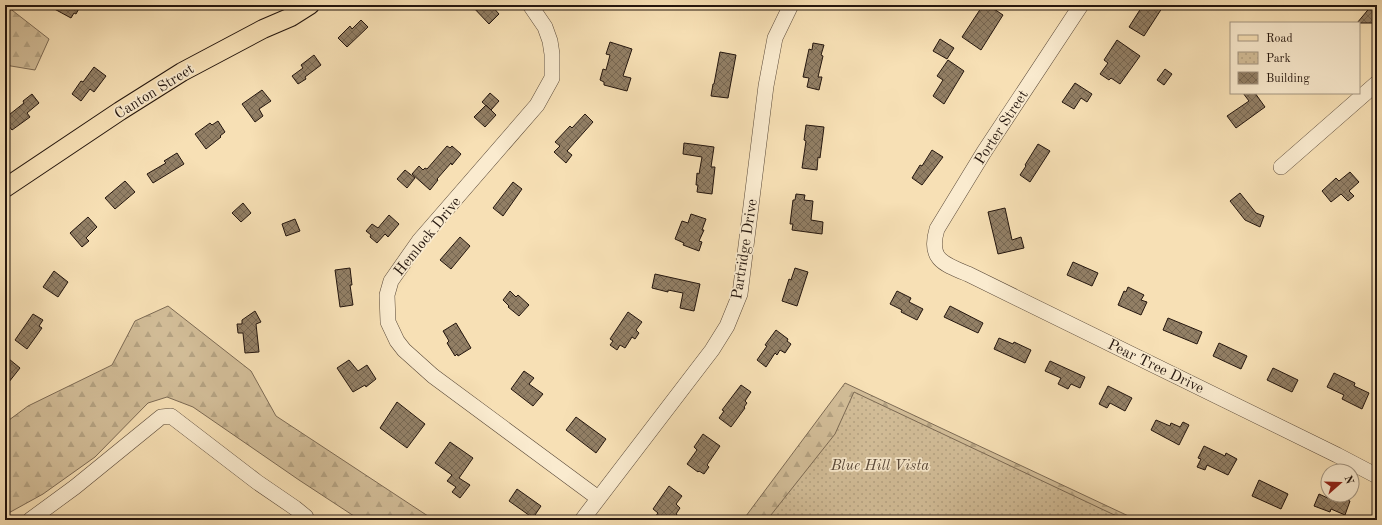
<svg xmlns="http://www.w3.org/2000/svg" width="1382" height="525" font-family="'Old Standard TT',serif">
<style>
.forest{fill:url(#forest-firs);stroke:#7c6a54}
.park{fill:url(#park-dots);stroke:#7c6a54}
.building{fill:url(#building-cross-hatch);stroke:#24160e}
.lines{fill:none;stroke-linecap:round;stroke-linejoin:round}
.minor-casing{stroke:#594838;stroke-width:16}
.major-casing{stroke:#24160e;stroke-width:20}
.minor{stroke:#faebcf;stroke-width:15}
.major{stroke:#f7e0b5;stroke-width:18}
.labels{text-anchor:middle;stroke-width:3.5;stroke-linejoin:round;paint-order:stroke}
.street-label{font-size:15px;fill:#24160e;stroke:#faebcf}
.park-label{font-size:15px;font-style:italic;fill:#594838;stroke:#faebcf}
</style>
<defs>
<pattern id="forest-firs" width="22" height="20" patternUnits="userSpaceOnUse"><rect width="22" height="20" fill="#d3be99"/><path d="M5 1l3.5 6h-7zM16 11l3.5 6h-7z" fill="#b5a383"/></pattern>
<pattern id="park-dots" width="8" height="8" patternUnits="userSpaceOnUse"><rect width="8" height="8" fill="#d3be99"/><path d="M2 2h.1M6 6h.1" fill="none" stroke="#b5a383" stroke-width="1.8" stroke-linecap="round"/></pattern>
<pattern id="building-cross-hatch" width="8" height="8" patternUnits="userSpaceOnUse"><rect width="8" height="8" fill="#927f65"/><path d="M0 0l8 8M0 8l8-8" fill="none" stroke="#776752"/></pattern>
</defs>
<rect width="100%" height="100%" fill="#f7e0b5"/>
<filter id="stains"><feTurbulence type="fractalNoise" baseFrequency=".005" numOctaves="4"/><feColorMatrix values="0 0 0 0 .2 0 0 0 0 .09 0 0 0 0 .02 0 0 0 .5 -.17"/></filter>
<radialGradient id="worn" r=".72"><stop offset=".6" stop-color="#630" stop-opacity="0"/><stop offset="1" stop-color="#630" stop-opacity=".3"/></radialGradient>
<path class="forest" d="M5,5H9L8,7L49,39L35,70L5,65Z
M168,306L251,371L276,416L434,520H360L299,480L193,407L167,397L148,403L95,457L43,494L5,515V423L28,406L112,365L135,321Z
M845,383L1137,520H743Z"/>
<path class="park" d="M854,392L1125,520H767L835,434Z"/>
<path class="building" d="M47,5H81L76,14L74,13L71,18Z
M471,5H491L499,14L489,24Z
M983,5H988L1003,15L981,50L962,37Z
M1143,5H1164L1144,36L1129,27Z
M1372,5H1377V20L1375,23H1357Z
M361,20L368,27L347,47L338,38L350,26L352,29Z
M940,39L954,48L947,59L933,51Z
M1117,40L1140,56L1120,84L1111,78L1109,80L1100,74L1108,63L1104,60Z
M610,42L632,49L623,76L631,78L627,91L604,85V82L600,80L603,69L606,70L610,55L606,54Z
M813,43L824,45L821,55L823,56L818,77H822L819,90L807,87L809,78L803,77L809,49L812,50Z
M720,52L736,55L728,98L711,96L713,84H714Z
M314,55L321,65L305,77L306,79L298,84L292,76L303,68L301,65Z
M948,60L964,71L944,104L933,96L943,80L937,76Z
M94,67L106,76L94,92L90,89L81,101L72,94L81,81L83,82Z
M1165,69L1172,74L1164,85L1157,80Z
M1075,83L1092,94L1087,102L1081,98L1074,109L1062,102Z
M262,90L271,101L259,109L263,116L255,122L242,104Z
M490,93L499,101L491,110L482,102Z
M1243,93H1255L1265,107L1236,128L1227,116L1249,101Z
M32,94L39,103L27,113L30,117L12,130L5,121V118L24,103L23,101Z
M486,105L496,115L485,127L474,117Z
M585,114L593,122L567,151L572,155L566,163L554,152L560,146L555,142L570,126L572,128Z
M218,121L225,132L220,136L221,137L206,149L195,134L210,123L212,125Z
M806,125L824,127L820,158L818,157L817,170L802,168L806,141L804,140Z
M684,143L714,147L711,167H715L712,194L697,192L698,185H696L697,173L699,174L702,157L683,154Z
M1038,144L1050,151L1030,182L1020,175L1026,166L1025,165Z
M447,146L450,148L452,146L461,154L452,165L451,163L437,179L438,180L430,190L412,174L419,166L423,170L425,168L427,169Z
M932,150L943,157L922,185L912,178L920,165L922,166Z
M177,153L184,164L153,183L147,174L166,163L164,161Z
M405,170L415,178L407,188L397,179Z
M1350,172L1359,182L1349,191L1354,196L1348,201L1341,194L1331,202L1322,191L1336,178L1339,181Z
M125,181L135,192L115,209L105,198Z
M513,182L522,189L503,216L493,208Z
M1240,193L1256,213L1264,216L1260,227L1245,220L1230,201Z
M796,194L805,195L804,200L813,201L811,220L823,222L822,234L792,230L793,224H790L793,200H795Z
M243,203L251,213L241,222L232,213Z
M1005,208L1012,240L1021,237L1024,248L998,254L988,212Z
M691,214L706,219L702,230H704L699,241L702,242L699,251L683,245L684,243L675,239L682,221L688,223Z
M389,215L399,224L388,237L385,234L377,243L370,237L371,235L366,231L372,224L378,228Z
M88,217L97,227L86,238L89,241L82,247L70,233Z
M295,219L300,231L286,236L282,224Z
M460,237L470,246L451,269L440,260Z
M1073,262L1098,273L1092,286L1067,275Z
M350,268L352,285H350L353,305L340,307L335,270Z
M795,268L808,272L797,306L782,301L789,279L791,280Z
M54,271L68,282L58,297L43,287Z
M655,274L700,284L694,311L680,308L683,293L668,290V292L652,288Z
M1128,287L1144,295L1141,300L1147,302L1141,315L1118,305L1124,291L1126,292Z
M510,291L516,297L518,295L529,305L519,316L508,307L509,306L503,300Z
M897,291L911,298L909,302L923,309L917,320L901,312L902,310L890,304Z
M950,306L983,323L978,333L944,317Z
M255,311L261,322L256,324L259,352L245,353L243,333H238L237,324H242V320Z
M628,312L642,322L636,330L639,333L635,339L632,337L625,348L620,345L617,350L610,345L613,341L610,339Z
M33,314L43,320L39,326L42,328L27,349L15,340Z
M1168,318L1202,332L1197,344L1163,330Z
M456,323L471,348L458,356L457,354L455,356L447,343L449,341L443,331Z
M776,330L788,339L787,341L791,344L785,353L780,350L777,355L775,353L766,367L757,360L767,346L765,345Z
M999,338L1013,344L1014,342L1031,350L1025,363L994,349Z
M1219,343L1247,356L1241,369L1213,356Z
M9,359L20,368L5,387V364Z
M349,360L358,371L367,365L376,379L366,387L365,385L353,392L337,368Z
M1050,361L1085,377L1080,388L1071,384L1068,389L1058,384L1061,378L1045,371Z
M1273,368L1298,380L1292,392L1267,380Z
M524,371L534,378L529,384L543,394L533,406L511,389Z
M1334,373L1355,383L1354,386L1369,393L1362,409L1342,399L1344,395L1327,387Z
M741,385L751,392L745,401L747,403L744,407L745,408L731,427L719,418L724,411L722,410Z
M1108,386L1132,398L1125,411L1110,403L1107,408L1099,404Z
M397,402L425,424L407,448L380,428Z
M576,417L606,439L596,453L566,430Z
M1156,420L1170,426L1171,423L1180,427L1183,422L1189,425L1179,445L1151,430Z
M703,434L720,446L707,465L709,467L704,474L699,471L698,472L687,464L697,450L694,447Z
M450,442L473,458L459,478L470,485L460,498L452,492L456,487L447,481L452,475L435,463Z
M1204,446L1225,456L1226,453L1237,459L1228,475L1207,465L1205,470L1197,467L1201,459L1198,458Z
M1259,480L1288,494L1281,509L1252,496Z
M669,486L682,496L676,504L680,508L676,514L683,520H653L658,513L653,509Z
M517,489L541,506L533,518L509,501Z
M1319,494L1332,500L1334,495L1350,501L1345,515L1331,509L1330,512L1314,506Z"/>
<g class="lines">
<defs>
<path id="minor" d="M530,5L545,27L550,41L552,54V78L537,105L419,241L391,281L387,295L388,322L397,341L404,350L433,376L598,498
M1081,5L984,152L937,229C928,259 943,264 968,274L1337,455L1377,476
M1281,167L1377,83
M30,520L75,487L161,417L171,416L257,482L295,508L306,517
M582,520L712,350L727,326L740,294L766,86L775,38L791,5"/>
<path id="major" d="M5,188L120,111L182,72L263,29L291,17L310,5"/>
</defs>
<use href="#minor" class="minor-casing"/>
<use href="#major" class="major-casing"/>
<use href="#minor" class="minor"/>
<use href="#major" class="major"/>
</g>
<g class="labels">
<g class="street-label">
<text transform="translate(154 91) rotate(-32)" y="5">Canton Street</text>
<text transform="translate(1001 127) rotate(-57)" y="5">Porter Street</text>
<text transform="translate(427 236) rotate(-51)" y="5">Hemlock Drive</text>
<text transform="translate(744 249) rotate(-81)" y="5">Partridge Drive</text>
<text transform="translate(1156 366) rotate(26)" y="5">Pear Tree Drive</text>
</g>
<g class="park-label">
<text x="880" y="470">Blue Hill Vista</text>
</g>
</g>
<rect width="1382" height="525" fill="none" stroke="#f7e0b5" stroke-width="20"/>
<rect x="6" y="6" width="1370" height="513" fill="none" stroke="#24160e" stroke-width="2"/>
<rect x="10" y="10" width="1362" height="505" fill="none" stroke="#24160e"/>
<rect x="1230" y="22" width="130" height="72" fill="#faebcf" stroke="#a49682"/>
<rect x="1238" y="35" width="20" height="6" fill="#f7e0b5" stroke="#a49682"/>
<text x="1266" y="42" font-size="12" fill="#24160e">Road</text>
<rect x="1238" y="52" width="20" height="12" fill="url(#park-dots)" stroke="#a49682"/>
<text x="1266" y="62" font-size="12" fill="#24160e">Park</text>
<rect x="1238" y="72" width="20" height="12" fill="url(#building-cross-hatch)" stroke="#a49682"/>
<text x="1266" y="82" font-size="12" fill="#24160e">Building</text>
<g transform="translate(1340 483) rotate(70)"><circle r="19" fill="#faebcf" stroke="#a49682"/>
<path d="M0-3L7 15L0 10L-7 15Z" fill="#8f2418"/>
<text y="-6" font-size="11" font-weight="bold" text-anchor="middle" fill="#24160e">N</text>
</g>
<rect width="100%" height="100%" filter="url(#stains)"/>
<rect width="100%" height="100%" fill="url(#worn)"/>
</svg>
